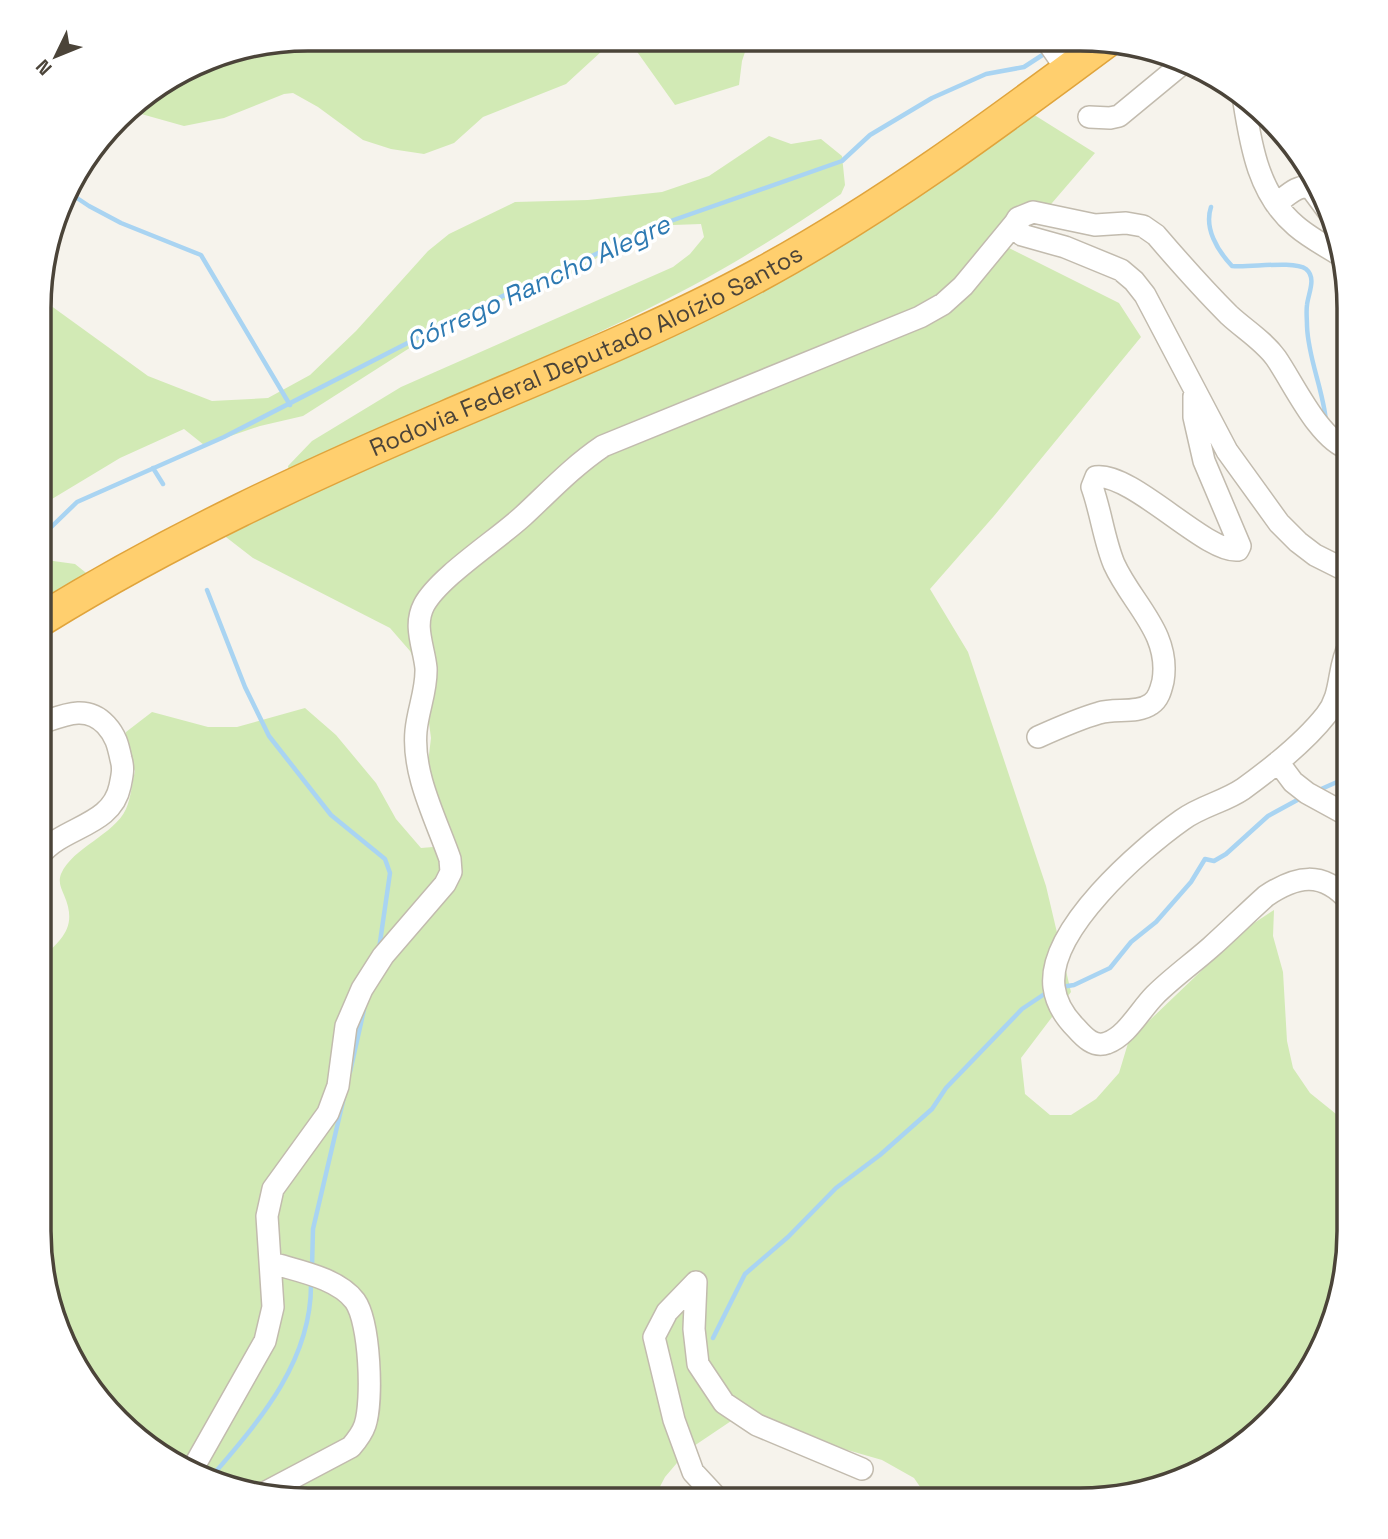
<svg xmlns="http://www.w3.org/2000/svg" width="1388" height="1539" font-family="'Space Grotesk',sans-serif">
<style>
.green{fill:#d2eab5}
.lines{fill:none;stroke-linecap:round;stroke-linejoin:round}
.stream{stroke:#a9d4f2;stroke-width:4.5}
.minor-casing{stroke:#c2bbae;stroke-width:24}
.highway-casing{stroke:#e0a43c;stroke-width:35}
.minor{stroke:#fff;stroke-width:21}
.highway{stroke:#ffcf6e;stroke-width:32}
.labels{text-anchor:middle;stroke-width:7;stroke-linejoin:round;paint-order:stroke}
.street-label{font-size:24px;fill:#4b4439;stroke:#fff}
.water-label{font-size:26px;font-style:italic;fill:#2e7ab2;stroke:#fff}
.rim{fill:none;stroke:#4b4439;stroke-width:3.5}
</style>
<rect width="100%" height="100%" fill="#f6f3ec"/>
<path class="green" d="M308,39H615L566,84L483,117L454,143L424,154L391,149L363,140L318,107L293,93L284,94L224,118L184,126L127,110L131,105L221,53Z
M628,39L749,40L742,61L739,85L675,105Z
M1028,111L1095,153L1046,210L1009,248L1119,303L1141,337L994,516L930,589L968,652L1046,886L1071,992L1021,1058L1025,1094L1050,1115H1071L1096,1099L1119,1073L1129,1040L1245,929L1274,910L1273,936L1283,972L1287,1041L1293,1068L1310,1093L1341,1118L1349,1121V1248L1313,1366L1229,1455L1166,1486L1097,1500H929L914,1478L882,1460L823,1443L740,1415L688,1450L665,1477L653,1500H291L173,1464L84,1380L53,1317L39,1248L40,960C62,939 78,927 64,895C61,888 58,882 61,874C73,847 114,835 126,809C131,798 132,783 135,771L125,754L126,732L152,712L208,727H237L305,708L336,735L376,783L396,819L421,848L433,847L441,836L428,763L431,738L423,678L410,651L390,628L253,558L222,534L587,365Z
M769,136L791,144L821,139L842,156L845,185L841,194C793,227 744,258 692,286C562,356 421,405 289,473L288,466L312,441L401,387L673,267L690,254L704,237L701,224L673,225L632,236L573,273L484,308L430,335L303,416L260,426L204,445L184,429L120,458L42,505L43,300L148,376L212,401L268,398L310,375L356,331L428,251L449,234L515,202L588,200L662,192L709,176Z
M42,556L46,560L75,564L90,576L42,600Z"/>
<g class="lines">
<path class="stream" d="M1062,41L1064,48
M68,192L89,206L121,223L201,255L290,405
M1211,207C1204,228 1217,250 1232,266C1249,268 1294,260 1306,269C1317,278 1308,294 1307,305C1306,312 1307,319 1307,326C1308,358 1323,389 1326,421
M153,468L163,484
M42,536L77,502L224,437L474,309L665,223L842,161L870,135L932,98L986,74L1024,67L1044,54
M207,590L245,687L269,736L331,815L385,859L390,873L379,949
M1319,790L1337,782L1349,772
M1061,987L1074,985L1110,968L1131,942L1156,922L1191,882L1205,859L1214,861L1226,854L1268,816L1301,798
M350,1072L365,1005
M312,1267L313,1229L344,1097
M713,1338L745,1274L788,1237L836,1188L880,1155L932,1109L946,1088L1022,1009L1049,991
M212,1476C260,1420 312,1361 311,1283"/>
<defs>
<path id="minor" d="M1047,41L1067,70
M1244,102C1251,147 1259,195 1296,226C1310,238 1327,247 1342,256
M1089,117L1110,118L1119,116L1182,64
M1276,204C1286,197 1298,183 1311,188L1334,219
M1349,449C1319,440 1294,384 1276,358C1264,341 1244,329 1229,315C1203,289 1180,263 1156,235L1143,226L1126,223L1095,225L1033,212L1018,218L1015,223L1022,235L1065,247L1121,270L1134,281L1145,295L1227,451L1279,523L1298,542L1315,555L1349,572
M1349,646C1337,668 1343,694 1326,715C1304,743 1272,768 1243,789C1224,802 1201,806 1182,820C1141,849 1047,930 1054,987C1056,1002 1065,1017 1076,1028C1084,1037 1094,1048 1107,1043C1127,1036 1140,1010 1155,995C1172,978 1193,963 1211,947C1230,930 1247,913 1266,896C1296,876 1322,870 1349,901
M1038,737C1058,728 1078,719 1099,713C1115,708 1137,714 1151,704C1159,699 1161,689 1163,681C1171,633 1132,604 1114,564C1104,540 1101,512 1092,487L1096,477C1132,472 1207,554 1238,550L1240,546L1204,461L1194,417V396
M1278,762L1293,782L1307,793L1349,816
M41,854C64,826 112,826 120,786C122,776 124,769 121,759C118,745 116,736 106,725C87,704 64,715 41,723
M192,1470L265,1341L273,1307L267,1216L273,1189L328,1113L338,1086L346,1026L362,989L383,956L445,884L451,872L450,859C436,819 412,774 416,731C418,709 427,690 426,668C424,647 413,626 424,605C439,577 497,540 523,516C550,491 572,467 603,446L920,317L943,304L963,286L1015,223
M266,1492L351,1447C357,1440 362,1434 365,1425C373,1401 370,1322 355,1301C338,1278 298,1271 272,1263
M719,1500L693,1472L674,1420L654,1337L667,1312L696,1282L694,1329L698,1364L724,1403L757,1425L862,1469"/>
<g id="highway">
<path id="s1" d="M42,619C170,540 307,476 446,417C551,372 657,330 757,276C881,209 994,125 1107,41"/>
</g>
</defs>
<use href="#minor" class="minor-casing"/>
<use href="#highway" class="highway-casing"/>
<use href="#minor" class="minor"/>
<use href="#highway" class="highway"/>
</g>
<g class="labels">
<g class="street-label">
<text dy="8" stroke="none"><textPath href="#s1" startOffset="607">Rodovia Federal Deputado Aloízio Santos</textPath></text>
</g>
<g class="water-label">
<text transform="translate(538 283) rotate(-25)" y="9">Córrego Rancho Alegre</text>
</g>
</g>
<path d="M0 0H1388V1539H0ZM308 51H1080A257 257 0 0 1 1337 308V1231A257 257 0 0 1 1080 1488H308A257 257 0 0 1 51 1231V308A257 257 0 0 1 308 51Z" fill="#fff" fill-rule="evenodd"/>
<path class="rim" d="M308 51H1080A257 257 0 0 1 1337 308V1231A257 257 0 0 1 1080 1488H308A257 257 0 0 1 51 1231V308A257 257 0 0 1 308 51Z"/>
<g transform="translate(56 56) rotate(227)" stroke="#ffffff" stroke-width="5" paint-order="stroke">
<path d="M0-5L12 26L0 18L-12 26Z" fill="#4b4439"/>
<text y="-10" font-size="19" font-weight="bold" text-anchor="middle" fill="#4b4439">N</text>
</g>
</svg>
